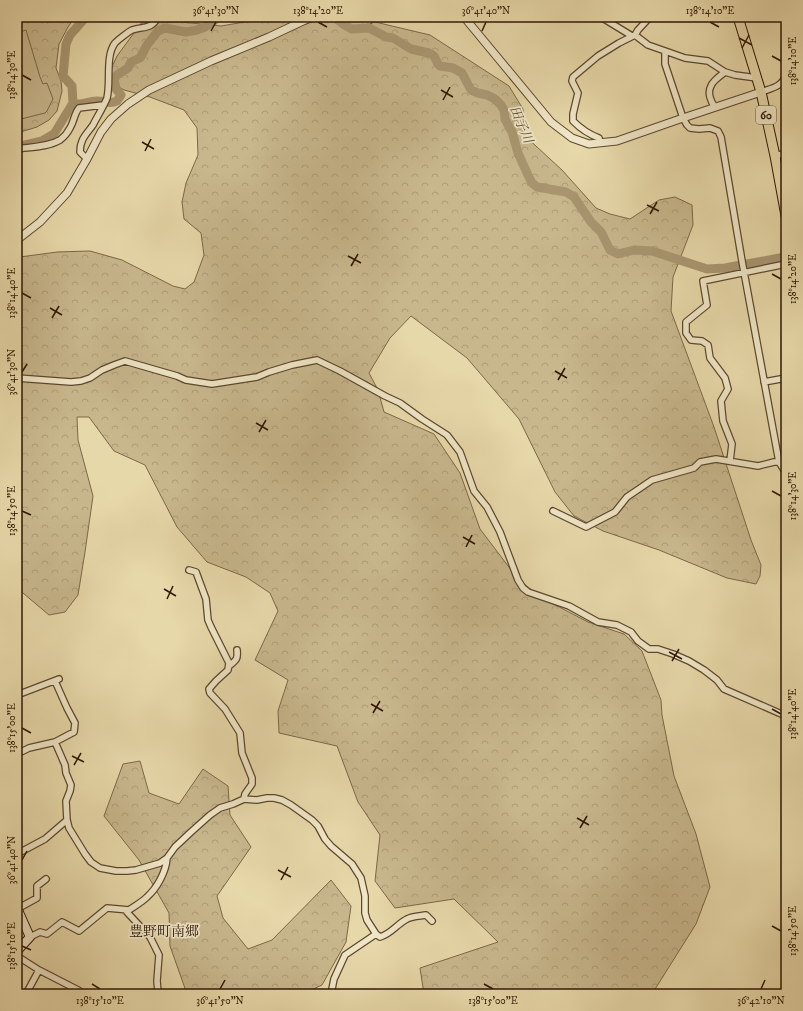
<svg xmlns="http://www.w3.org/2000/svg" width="803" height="1011" font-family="'IM FELL DW Pica','Noto Serif JP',serif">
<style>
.forest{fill:url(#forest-crowns);stroke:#7c6748}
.pitch{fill:#c8b78d;stroke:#7c6748}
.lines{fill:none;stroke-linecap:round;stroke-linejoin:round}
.stream{stroke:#786345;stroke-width:1.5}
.river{stroke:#a89671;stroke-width:9}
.minor-casing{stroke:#5d472d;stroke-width:8}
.tertiary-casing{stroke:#5d472d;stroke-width:9}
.secondary-casing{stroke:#2f1704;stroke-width:10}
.primary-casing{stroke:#2f1704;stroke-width:11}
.minor{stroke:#efe6c7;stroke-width:5.5}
.tertiary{stroke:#efe6c7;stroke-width:7}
.secondary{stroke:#efe6c7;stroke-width:8}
.primary{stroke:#e7d8a9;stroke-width:9}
.ticks{fill:none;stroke:#2f1704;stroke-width:1.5}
.labels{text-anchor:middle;stroke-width:3.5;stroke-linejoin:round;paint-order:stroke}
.shield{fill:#efe6c7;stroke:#69553e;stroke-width:1}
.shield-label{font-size:11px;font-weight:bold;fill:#2f1704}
.water-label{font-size:13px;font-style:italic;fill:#5f4a30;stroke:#efe6c7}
.quarter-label{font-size:14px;fill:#2f1704;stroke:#efe6c7}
.neatline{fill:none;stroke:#2f1704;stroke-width:1.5}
.ticks-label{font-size:10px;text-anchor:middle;fill:#2f1704}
</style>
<defs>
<pattern id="forest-crowns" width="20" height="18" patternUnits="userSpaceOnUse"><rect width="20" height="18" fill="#c8b78d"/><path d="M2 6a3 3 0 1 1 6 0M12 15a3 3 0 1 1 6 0" fill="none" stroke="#ac9d78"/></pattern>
</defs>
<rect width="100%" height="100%" fill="#e7d8a9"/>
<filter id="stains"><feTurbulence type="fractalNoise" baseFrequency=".005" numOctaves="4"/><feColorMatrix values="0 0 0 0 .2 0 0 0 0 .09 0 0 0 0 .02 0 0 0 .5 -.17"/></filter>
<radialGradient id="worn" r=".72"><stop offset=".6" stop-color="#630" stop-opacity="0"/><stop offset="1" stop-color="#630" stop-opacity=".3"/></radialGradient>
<path class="forest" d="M17,17H75L68,27L59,44L56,68L61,81L62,91L57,111L49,120L37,127L17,133Z
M274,17H354L430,35L509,86L523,109L524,135L562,170L596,208L610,214L630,219L659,200L675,197L692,205L693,225L673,277L671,311L714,427L751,540L761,565L760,576L756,584L727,578L659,550L603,531L574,516L555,492L519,419L467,358L411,316L390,338L369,373L378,390L384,412L434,434L460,473L480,529L518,579L542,598L588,622L624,634L642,651L661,700L662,715L674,776L696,834L710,887L696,924L652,994H424L420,968L498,942L454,899L395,908L375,881L380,835L358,802L337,746L279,733L278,711L288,680L255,660L278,611L270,593L246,577L207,562L177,527L145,465L114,451L89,417H77L78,440L93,496L85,552L78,595L65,612L49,615L17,588V438L18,435L19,400L17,396V260L20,257L57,252L90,251L122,260L173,286L185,289L194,282L204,255L201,233L184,219L182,202L186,183L198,155L197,128L184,110L150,97L124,90L106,80L117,56L142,22H181L221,26Z
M140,761L149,793L179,804L203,769L228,786L230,815L251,847L217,896L223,918L248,949L272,940L331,880L351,906L346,942L322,985L302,994H187L170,946L169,913L139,860L104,816L123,764Z"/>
<path class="pitch" d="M26,30L40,77L43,84L47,83L53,99L47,111L45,113L17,120V33Z"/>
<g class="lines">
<path class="stream" d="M366,28C370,24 374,22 377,17"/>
<path class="river" d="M334,17L343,24L352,29L369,28L386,37L393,38L411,49L429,53L434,56L438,64L440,66L453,68L462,73L471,90L478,93L487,95L495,99L501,105L504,110L505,119L512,132L518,153L527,173L532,183L537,187L566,192L574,197L591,222L601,232L610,250L618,254L634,250L652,251L707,269L725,268L785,257
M73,103C82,107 89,100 98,101C106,101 109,105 117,101L121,95L116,89L114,79L117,75L128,68L131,62L140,58L147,45L158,31L165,28L186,32L197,30L205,27L219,17
M73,103L72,86L63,76L66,44L70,35L86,17
M17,147L42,141L54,134L73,103"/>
<defs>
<path id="minor" d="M601,17L632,36
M635,35L648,45L668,52L685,58L708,61L725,72L735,75L757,78
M665,51V64L683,118L687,125L690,128L699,129L710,128L718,131L721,137L742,261L779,462
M761,92C772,88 782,87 786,75
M715,107C711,102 707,93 711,86C712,82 721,75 725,72
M600,143L599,138C588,134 581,129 573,121V114L578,93L572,81L573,77L598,56L619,43L635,35L638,30L650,17
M17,149C31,147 48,147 60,140C64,137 68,132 70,128C74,122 74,114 79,108L103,105
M775,156L786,153
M87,159L80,152C80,139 86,135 93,125C96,119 105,104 107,98C111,82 105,56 115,43C118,40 128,32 132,30C144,26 151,30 158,17
M17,378L71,382L81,381L90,378L102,370L114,365L125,361L177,376L186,380L212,384L257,377L269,372L292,365L317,360L340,371L385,396L400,403L422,419L447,435L460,452L474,491L487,507L500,532L518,580L523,588L528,592L569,606L598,622L617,625L631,632L638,641L649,649H658L673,654L689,661L704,670L717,680L724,689L786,716
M764,382L786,378
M730,461L732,444L723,421L721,401L728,389L725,378L710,358L708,345L702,341L691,340L686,333V322L707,305L703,281L786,264
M553,511L586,527L615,512L627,497L652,480L694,468L700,462L716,459L758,466L774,462H779L786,473
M189,570L196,572L206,599L208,620L211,627L229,663L228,670L216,681L209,689L210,693L225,709L240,733L242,753L252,778V784L245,794L244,799
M229,666C236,660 238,660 237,650
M55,681L67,708L75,723L74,732L55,742L65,765L66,773L71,785L70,791L66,801L67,820L69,828L85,854L91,862L100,868L116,871H127L136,870L160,863L167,858L175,847L191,832L210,815L220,808L233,804L244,799L257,800L267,798H274L282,800L291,805L312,820L318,826L325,839L331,846L352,864L361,878L365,896V913L367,920L376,934L345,955L334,979L331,994
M17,695L59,679
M17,754L29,748L55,742
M17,854L45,839L67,820
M17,909L37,898V886L46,879
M125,910L150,937L159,955L157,981L158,992L160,994
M376,934L380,937C391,934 397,924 407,919C412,916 420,916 426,915L432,921
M30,937L40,932L47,934L62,922L79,931L107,908L129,910C135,906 142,902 147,897C157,888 166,872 167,858
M17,956L39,970L26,994
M39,970L78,990L84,994"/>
<path id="tertiary" d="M464,17L551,122L572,138L589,144L617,141L683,118L761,92
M17,240L40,222L67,193L87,159L101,132L111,119L128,104L149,90L211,61L269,37L303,21L313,17"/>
<path id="secondary" d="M17,908L30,937L17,951"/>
<path id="primary" d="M738,17L761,92L775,156L786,216"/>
</defs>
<use href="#minor" class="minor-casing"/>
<use href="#tertiary" class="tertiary-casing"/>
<use href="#secondary" class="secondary-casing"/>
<use href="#primary" class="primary-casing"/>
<use href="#minor" class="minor"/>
<use href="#tertiary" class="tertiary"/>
<use href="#secondary" class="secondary"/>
<use href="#primary" class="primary"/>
</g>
<path class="ticks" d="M318,22L327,27M710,22L719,27M211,31L216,22M482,31L486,22M739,38L752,45M742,48L749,35M772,56L781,61M22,75L31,80M441,90L453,97M443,100L450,87M142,142L154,149M145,151L151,139M647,205L659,211M650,214L657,202M348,256L361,263M351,266L358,254M772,274L781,279M22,293L31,298M50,308L62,315M52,318L59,306M555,371L567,378M22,372L27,364M558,380L565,368M256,423L268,430M259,432L266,420M772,491L781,496M22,511L31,515M463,537L475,544M466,547L472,535M164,589L176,596M167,599L173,586M669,652L682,659M672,661L679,649M371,704L383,711M772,709L781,714M373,713L380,701M22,728L31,733M72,756L84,762M74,765L81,753M577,818L589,825M580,828L587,816M22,860L27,851M278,870L291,877M281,880L288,867M772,926L781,931M22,946L31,950M92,984L100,989M484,984L493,989M220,989L225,980M761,989L765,980"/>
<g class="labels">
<rect class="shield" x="756" y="106" width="20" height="18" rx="3"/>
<g class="shield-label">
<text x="766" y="119">60</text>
</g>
<g class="water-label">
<text transform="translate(522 124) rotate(67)" y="5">田子川</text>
</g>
<g class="quarter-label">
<text x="164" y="936">豊野町南郷</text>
</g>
</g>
<rect width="803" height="1011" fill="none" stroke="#e7d8a9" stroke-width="44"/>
<rect x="22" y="22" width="759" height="967" class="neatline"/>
<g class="ticks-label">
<text x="216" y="14">36°41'30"N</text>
<text x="318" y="14">138°14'20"E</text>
<text x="486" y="14">36°41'40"N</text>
<text x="710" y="14">138°14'10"E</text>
<text transform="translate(792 61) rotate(-90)" y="4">138°14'10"E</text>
<text transform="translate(11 75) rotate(-90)" y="4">138°14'30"E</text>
<text transform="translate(792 279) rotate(-90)" y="4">138°14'20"E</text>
<text transform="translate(11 293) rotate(-90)" y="4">138°14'40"E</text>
<text transform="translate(11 372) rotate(-90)" y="4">36°41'30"N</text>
<text transform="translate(792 496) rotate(-90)" y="4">138°14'30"E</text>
<text transform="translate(11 511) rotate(-90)" y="4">138°14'50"E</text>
<text transform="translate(792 714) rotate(-90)" y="4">138°14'40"E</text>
<text transform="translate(11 728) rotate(-90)" y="4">138°15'00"E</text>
<text transform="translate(11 860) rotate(-90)" y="4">36°41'40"N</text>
<text transform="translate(792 931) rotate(-90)" y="4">138°14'50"E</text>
<text transform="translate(11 946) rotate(-90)" y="4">138°15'10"E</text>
<text x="100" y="1004">138°15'10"E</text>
<text x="220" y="1004">36°41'50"N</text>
<text x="493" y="1004">138°15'00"E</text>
<text x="761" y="1004">36°42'10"N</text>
</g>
<rect width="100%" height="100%" filter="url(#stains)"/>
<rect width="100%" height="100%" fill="url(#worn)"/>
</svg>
